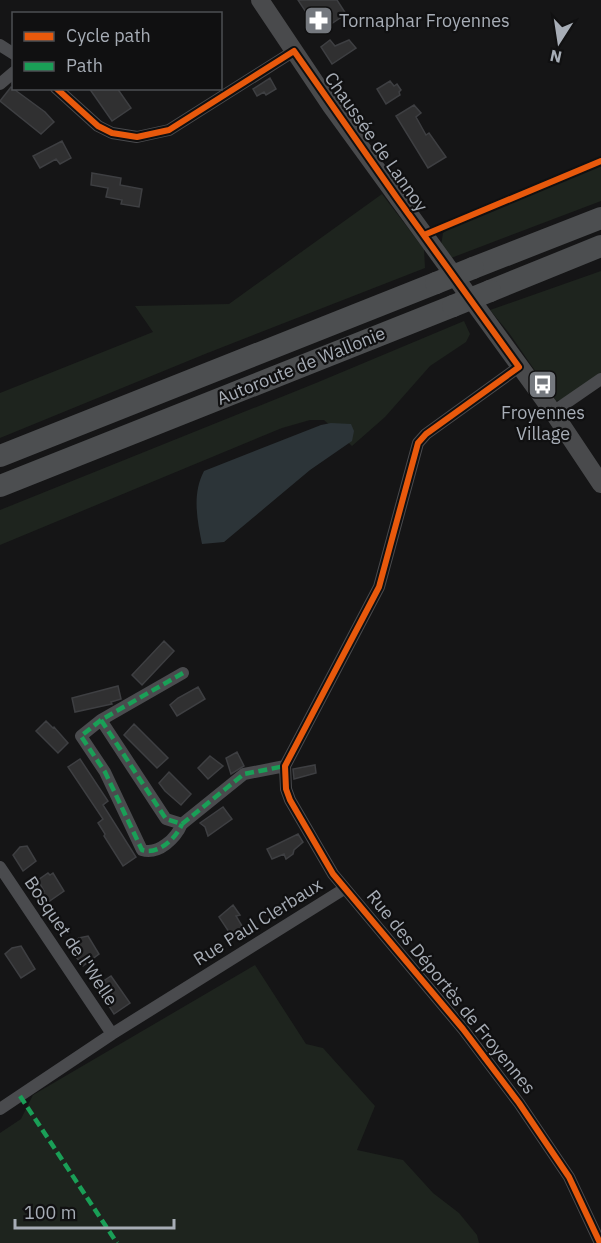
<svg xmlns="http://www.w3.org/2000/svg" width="601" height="1243" font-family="'IBM Plex Sans',sans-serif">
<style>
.green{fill:#1e241e}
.water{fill:#2c3438}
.building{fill:#303031;stroke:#3e3f42;stroke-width:1.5}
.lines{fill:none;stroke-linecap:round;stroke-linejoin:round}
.street{stroke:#4a4b4e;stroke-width:12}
.secondary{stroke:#494a4c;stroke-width:18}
.highway{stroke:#4c4e50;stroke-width:22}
.highway-bridge{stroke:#4c4e50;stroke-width:22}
.quiet{stroke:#1a9f57;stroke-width:4.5;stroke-dasharray:9 4.5;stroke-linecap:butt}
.cycleway-casing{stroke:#101011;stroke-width:10}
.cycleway{stroke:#e8590c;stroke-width:6}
.labels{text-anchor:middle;stroke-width:4.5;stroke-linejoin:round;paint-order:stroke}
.poi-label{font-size:18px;fill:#a7adb6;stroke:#101011;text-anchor:start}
.street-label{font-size:18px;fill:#a7adb6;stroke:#101011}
</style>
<rect width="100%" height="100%" fill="#151516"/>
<path class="green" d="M601,165V201L451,258L441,246L443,233L453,225Z
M382,194L424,249L425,268L205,354L0,438V393L153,332L135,306L229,304Z
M601,271V374L572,397L556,401L509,333L490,310Z
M464,321L470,334L466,342L430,366L385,417L352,446L324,420H310L282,428L0,545V510L316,383Z
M255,965L306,1044L323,1048L375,1106L357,1150L403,1160L433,1193L459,1213L477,1235L479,1243H0V1133L21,1119L33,1095Z"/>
<path class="water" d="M331,423L351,424L354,431L352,441L310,470L224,542L202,544C197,519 192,494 204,471L321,425Z"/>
<path class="building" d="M298,0H337L346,14L319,32Z
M330,40L335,46L349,40L356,48L332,64L321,47Z
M270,78L276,89L266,95L264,92L257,96L253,89Z
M390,81L394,86L397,84L401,90L399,92L400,95L386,104L377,89Z
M11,87L45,112L54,122L41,134L0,101Z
M89,88H117L131,108L112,121Z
M414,105L421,113L416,117L426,135L429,133L446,157L428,168L396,116Z
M62,141L71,158L60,164L56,159L40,168L33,156Z
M92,173L121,178L120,185L142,189L139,207L121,204L122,200L106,197L108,188L91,185Z
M164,641L174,651L142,685L132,675Z
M118,686L121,699L111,702L112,704L75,712L72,698Z
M198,687L205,699L177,716L170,705L178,698Z
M46,721L53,728L54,727L68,743L58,753L36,731Z
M134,724L168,758L157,768L124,735Z
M237,752L244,766L231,774L226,758Z
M210,756L223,766L208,779L198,768Z
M80,759L108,801L103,805L136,857L123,866L104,836L105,834L98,823L103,819L68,767Z
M315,765L316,773L294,779L293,769Z
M169,772L191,794L181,805L165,791L159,783Z
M223,807L232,819L208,836L205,827L200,823Z
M298,834L303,842L294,850L293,854L286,859L284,854L272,859L267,849Z
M27,846L36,861L23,871L13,855L20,847Z
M48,873L50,875L53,873L64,891L44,905L38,895L44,891L38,880Z
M233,905L240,915L236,916L245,931L233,938L219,917Z
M88,936L99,954L83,966L76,957L72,946L79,938Z
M21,946L35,969L21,978L5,954L12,948Z
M111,976L130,1003L114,1014L96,986Z"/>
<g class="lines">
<path class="street" d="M0,45L14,54
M0,84L14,72
M56,88L98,126L112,133L137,137L169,130L294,51
M519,367L426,434L418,443L379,587L285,766L286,789L290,800L333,874L463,1029L519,1103L569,1177L600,1243
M553,412L601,379
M183,673L101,720L166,819L182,824L244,774L285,766
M101,720L81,736L105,772L142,850C159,855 176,838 182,824
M0,867L112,1034
M0,1109L112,1034L344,889"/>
<path class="secondary" d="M260,0L331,106L553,412L601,484"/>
<path class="highway" d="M473,268L601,218
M490,291L601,246
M0,456L436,283
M0,486L453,306"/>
<path class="highway-bridge" d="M436,283L473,268
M453,306L490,291"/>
<path class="quiet" d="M183,673L101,720L166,819L182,824L244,774L285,766
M101,720L81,736L105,772L142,850C159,855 176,838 182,824
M20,1096L117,1243"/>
<defs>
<path id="cycleway" d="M56,88L98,126L112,133L137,137L169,130L294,51L397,198L519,367L426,434L418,443L379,587L285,766L286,789L290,800L333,874L463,1029L519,1103L569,1177L600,1243
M424,235L601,161"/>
</defs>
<use href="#cycleway" class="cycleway-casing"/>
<use href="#cycleway" class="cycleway"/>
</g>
<defs>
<symbol id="pharmacy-square" viewBox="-11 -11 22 22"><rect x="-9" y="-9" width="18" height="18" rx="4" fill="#74787e" stroke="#101011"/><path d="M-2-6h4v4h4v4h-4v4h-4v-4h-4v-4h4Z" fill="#fff"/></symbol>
<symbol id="bus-square" viewBox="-11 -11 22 22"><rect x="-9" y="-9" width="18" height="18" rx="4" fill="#74787e" stroke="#101011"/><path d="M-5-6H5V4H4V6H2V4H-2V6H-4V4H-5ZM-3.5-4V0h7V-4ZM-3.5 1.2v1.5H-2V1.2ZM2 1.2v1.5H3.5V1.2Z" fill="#fff"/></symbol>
</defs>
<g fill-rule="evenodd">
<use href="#pharmacy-square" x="302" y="4" width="33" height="33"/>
<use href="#bus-square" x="526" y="368" width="33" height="33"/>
</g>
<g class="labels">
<g class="poi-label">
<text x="339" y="27">Tornaphar Froyennes</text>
<text x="543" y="419" text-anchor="middle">Froyennes<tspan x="543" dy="21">Village</tspan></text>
</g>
<g class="street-label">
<text transform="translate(376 142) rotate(55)" y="6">Chaussée de Lannoy</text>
<text transform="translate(301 366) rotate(-22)" y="6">Autoroute de Wallonie</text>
<text transform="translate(258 922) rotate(-32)" y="6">Rue Paul Clerbaux</text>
<text transform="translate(71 941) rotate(56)" y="6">Bosquet de l'Welle</text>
<text transform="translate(451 992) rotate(51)" y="6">Rue des Déportès de Froyennes</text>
</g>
</g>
<rect x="12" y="12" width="210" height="78" fill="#101011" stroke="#4c4f53" stroke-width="1.5"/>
<rect x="24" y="32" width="30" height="9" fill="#e8590c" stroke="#4c4f53" stroke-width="1.5"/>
<text x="66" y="42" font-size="18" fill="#a7adb6">Cycle path</text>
<rect x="24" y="62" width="30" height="9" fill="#1a9f57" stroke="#4c4f53" stroke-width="1.5"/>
<text x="66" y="72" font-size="18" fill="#a7adb6">Path</text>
<g transform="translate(559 42) rotate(192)" stroke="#101011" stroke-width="4.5" paint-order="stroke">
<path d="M0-4.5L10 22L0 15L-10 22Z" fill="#a7adb6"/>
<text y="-9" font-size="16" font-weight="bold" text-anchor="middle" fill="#a7adb6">N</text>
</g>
<path d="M15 1219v9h159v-9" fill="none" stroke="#a7adb6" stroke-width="3"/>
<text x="24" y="1219" font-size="18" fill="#a7adb6" stroke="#101011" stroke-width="4.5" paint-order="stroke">100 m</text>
</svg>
